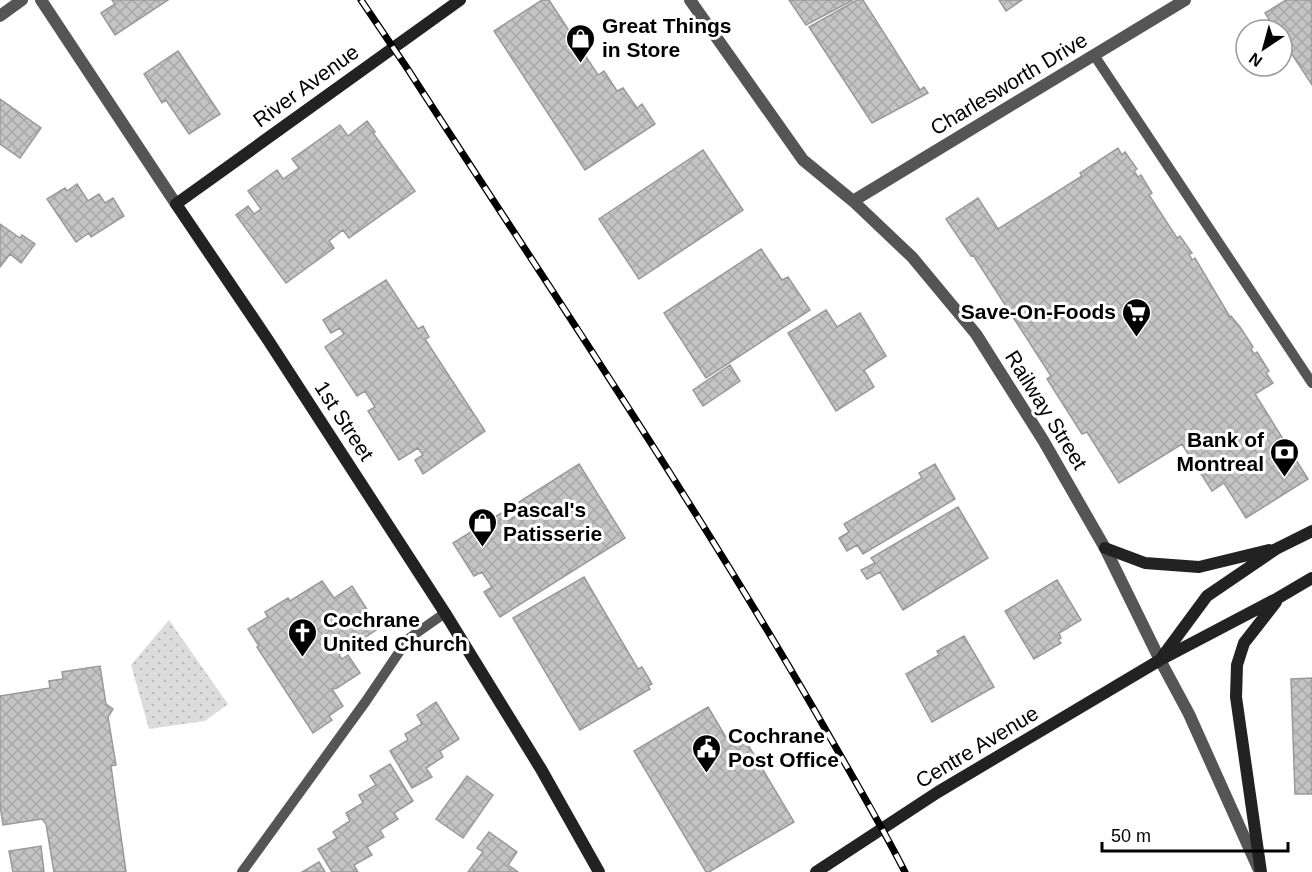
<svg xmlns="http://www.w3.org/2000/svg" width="1312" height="872" font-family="Helvetica,sans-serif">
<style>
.park{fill:url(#park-dots)}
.building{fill:url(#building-cross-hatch);stroke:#999;stroke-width:1.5}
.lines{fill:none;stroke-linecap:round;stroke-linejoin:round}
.lane{stroke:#555;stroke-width:10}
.street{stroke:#555;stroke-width:12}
.secondary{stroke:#222;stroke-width:12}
.rail-casing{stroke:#000;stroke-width:7}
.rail{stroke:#fff;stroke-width:4.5;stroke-dasharray:14;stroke-linecap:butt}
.labels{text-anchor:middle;stroke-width:6;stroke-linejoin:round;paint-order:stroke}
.poi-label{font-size:21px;font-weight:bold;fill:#000;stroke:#fff;text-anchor:start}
.street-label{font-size:21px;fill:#000;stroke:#fff}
</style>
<defs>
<pattern id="park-dots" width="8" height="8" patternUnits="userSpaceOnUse" patternTransform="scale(1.5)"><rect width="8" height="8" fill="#dcdcdc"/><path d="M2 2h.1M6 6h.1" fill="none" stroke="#bbb" stroke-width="1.8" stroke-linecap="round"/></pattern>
<pattern id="building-cross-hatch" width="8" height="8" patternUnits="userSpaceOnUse" patternTransform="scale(1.5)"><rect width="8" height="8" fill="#c4c4c4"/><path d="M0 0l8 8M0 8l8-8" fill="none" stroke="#a7a7a7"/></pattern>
</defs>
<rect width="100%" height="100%" fill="#fff"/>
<path class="park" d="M169,620L228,704L205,721L149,729L131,665Z"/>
<path class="building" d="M112,0H168L115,35L101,13L115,4Z
M542,0H549L598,75L604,71L617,91L623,88L637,108L642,104L655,124L585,170L494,31Z
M789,0H853L806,25Z
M857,0H863L920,90L924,87L928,93L872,123L809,27Z
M999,0H1022L1006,11Z
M1286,0H1312V85L1282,39V30H1276L1265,13Z
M178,51L220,114L189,134L166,100L162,103L144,74Z
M0,99L41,128L20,158L0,144Z
M367,121L375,132L373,133L415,191L349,238L343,230L329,241L334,248L286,283L236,215L248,206L254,214L261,209L248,191L277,170L283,179L299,168L292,159L340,125L348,136Z
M1118,148L1122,155L1125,152L1137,169L1134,171L1138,177L1141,175L1152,193L1149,195L1177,238L1180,236L1192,253L1189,254L1192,260L1195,258L1230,317L1231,316L1240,327L1253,347L1251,349L1254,354L1257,352L1269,371L1266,373L1273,383L1255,394L1308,479L1246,518L1224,483L1212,491L1182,444L1119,483L1087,432L1082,434L1047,379L1051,376L973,255L971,256L946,219L978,198L998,229L1082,176L1080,173Z
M703,150L743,210L639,279L599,219Z
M77,184L88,201L99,194L105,203L113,198L124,216L91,237L89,233L76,242L47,199L65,188L67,191Z
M0,224L20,238L22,235L35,244L21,263L10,254L0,267Z
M761,249L782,280L788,277L810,310L706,378L664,313Z
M386,280L418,329L423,326L429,337L425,339L485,431L423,474L415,460L423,455L418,448L399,460L368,411L375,407L365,391L357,396L325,347L344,334L340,328L331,333L323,320Z
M826,310L837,327L860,313L886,356L864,370L874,387L836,411L788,333Z
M730,365L740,381L703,406L693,390Z
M579,464L625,538L500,617L484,592L492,587L482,572L474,576L453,543L503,512L509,520L524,511L519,502Z
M935,464L955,499L863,554L857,545L847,551L839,538L849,532L844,524L922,478L919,473Z
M958,507L988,558L903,610L880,572L867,579L861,570L875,563L871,558Z
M584,577L638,669L642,667L652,684L648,686L650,689L580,730L513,618Z
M1057,580L1081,620L1059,633L1061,638L1058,640L1061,643L1034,659L1005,611Z
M322,581L334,598L352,586L379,628L339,655L342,659L348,655L360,673L337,688L332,689L343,706L329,716L332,720L313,733L257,647L259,646L248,629L268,617L265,612L288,598L290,601Z
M964,636L994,687L932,722L906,674L939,655L937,651Z
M100,666L106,704L113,709L108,717L116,765L111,766L126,872H54L46,824L42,819L3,825L0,805V696L50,688L49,681L63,679L62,672Z
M1312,678V794H1295L1291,679Z
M436,702L459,739L440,751L443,757L426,768L432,777L412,788L390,751L408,740L405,734L422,724L417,715Z
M708,707L731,746L744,738L794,822L709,872H706L634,751Z
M390,764L413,801L394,813L398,819L380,830L384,837L367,847L372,855L354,865L358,872H332L318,849L337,838L333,832L350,821L346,813L363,803L359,795L376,785L370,776Z
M467,776L493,795L463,838L436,819Z
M489,832L517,852L508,865L518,872H468L483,852L477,848Z
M41,846L44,872H13L9,851Z
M319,862L325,872H302Z"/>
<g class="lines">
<path class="lane" d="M1094,55L1312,383
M242,872L366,701L408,639L445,613"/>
<path class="street" d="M41,0L176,204
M690,0L803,160L853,201L912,257L976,334L1043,440L1105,548L1160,660L1189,714L1259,870
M0,16L22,0
M853,201L1185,0"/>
<path class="secondary" d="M460,0L176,204L268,340L445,613L541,769L599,872
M1105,548L1145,563L1199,567L1269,550
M1162,657L1207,596L1276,549L1312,531
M816,872L938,792L1160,660L1278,598L1312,578
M1261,872L1236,697L1237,665L1244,643L1276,602"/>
<defs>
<path id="rail" d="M361,0L409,71C546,283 688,492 815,711C845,764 877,817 905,872"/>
</defs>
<use href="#rail" class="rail-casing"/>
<use href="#rail" class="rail"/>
</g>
<defs>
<symbol id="shop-pin" viewBox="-11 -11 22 30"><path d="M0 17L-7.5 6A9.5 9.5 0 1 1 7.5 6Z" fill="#000" stroke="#fff"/><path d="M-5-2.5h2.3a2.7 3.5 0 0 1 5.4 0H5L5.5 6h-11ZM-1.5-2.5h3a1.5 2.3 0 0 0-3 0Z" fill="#fff"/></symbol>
<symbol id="supermarket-pin" viewBox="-11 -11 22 30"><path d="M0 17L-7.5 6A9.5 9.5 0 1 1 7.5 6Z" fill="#000" stroke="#fff"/><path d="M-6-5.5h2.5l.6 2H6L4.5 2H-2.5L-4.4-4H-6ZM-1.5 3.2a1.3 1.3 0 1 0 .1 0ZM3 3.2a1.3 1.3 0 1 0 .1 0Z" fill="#fff"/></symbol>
<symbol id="bank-pin" viewBox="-11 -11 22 30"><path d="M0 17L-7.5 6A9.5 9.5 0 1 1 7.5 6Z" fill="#000" stroke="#fff"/><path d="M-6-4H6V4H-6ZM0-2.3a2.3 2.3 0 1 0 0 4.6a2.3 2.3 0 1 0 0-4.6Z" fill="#fff"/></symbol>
<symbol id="church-pin" viewBox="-11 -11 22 30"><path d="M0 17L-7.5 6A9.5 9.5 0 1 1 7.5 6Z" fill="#000" stroke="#fff"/><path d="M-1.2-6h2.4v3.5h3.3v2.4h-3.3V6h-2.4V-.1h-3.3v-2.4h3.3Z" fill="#fff"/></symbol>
<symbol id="civic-pin" viewBox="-11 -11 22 30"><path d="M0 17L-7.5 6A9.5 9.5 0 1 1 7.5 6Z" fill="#000" stroke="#fff"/><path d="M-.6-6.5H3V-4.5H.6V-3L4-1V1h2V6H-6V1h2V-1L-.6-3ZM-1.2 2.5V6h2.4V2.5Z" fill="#fff"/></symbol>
</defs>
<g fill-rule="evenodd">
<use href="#shop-pin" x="564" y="22" width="33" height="45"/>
<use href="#supermarket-pin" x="1120" y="296" width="33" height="45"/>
<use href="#bank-pin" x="1268" y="436" width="33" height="45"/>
<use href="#shop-pin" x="466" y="506" width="33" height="45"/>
<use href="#church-pin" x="286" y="616" width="33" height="45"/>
<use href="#civic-pin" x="690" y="732" width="33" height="45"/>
</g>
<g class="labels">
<g class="poi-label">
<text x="602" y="33">Great Things<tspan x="602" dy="24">in Store</tspan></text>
<text x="1116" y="319" text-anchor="end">Save-On-Foods</text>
<text x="1264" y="447" text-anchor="end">Bank of<tspan x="1264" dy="24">Montreal</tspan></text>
<text x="503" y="517">Pascal's<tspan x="503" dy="24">Patisserie</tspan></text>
<text x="323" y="627">Cochrane<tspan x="323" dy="24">United Church</tspan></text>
<text x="728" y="743">Cochrane<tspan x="728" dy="24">Post Office</tspan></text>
</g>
<g class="street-label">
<text transform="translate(1009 84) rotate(-31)" y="7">Charlesworth Drive</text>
<text transform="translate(306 86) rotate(-36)" y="7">River Avenue</text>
<text transform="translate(1046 410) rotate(58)" y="7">Railway Street</text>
<text transform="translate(344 421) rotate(57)" y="7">1st Street</text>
<text transform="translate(977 747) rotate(-31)" y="7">Centre Avenue</text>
</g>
</g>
<g transform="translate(1264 48) rotate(216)"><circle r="28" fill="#ffffff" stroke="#999999" stroke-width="1.5"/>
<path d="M0-4.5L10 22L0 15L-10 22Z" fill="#000000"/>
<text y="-9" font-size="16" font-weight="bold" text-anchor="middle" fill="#000000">N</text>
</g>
<path d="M1102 842v9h186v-9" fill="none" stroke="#000000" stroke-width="3"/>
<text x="1111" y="842" font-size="18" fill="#000000" stroke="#ffffff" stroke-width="4.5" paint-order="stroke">50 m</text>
</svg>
